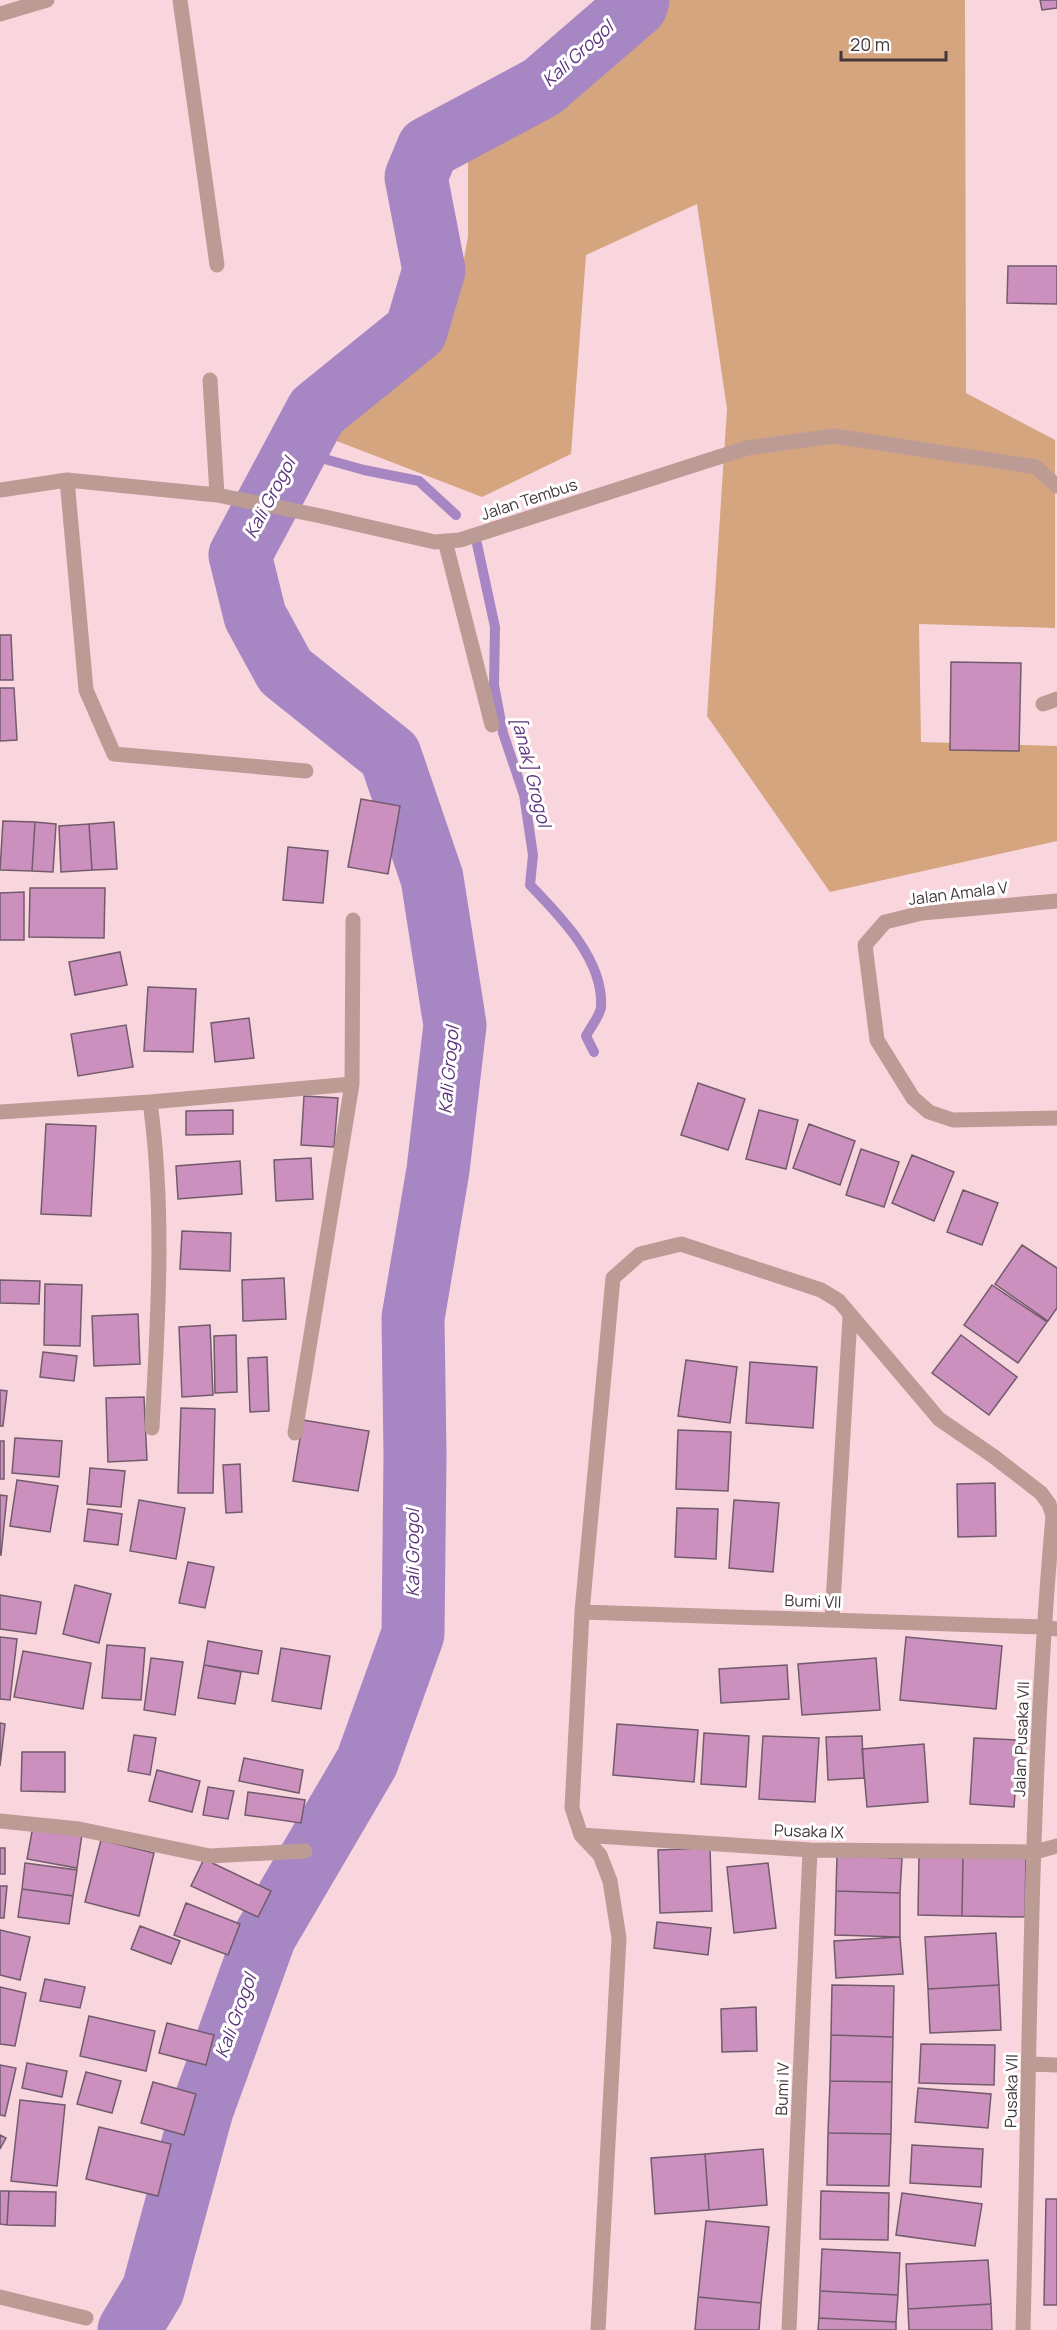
<svg xmlns="http://www.w3.org/2000/svg" width="1057" height="2330" font-family="Manrope,sans-serif">
<style>
.green{fill:#d5a580}
.lines{fill:none;stroke-linecap:round;stroke-linejoin:round}
.stream{stroke:#a687c3;stroke-width:10}
.river{stroke:#a687c3;stroke-width:63}
.building{fill:#cb90bd;stroke:#725b6c;stroke-width:1.5}
.minor{stroke:#bd9b95;stroke-width:15}
.labels{text-anchor:middle;stroke-width:6;stroke-linejoin:round;paint-order:stroke}
.street-label{font-size:16px;fill:#44373a;stroke:#fff}
.water-label{font-size:18px;font-style:italic;fill:#5c337c;stroke:#fff}
</style>
<rect width="100%" height="100%" fill="#f9d6de"/>
<path class="green" d="M651,0H965L966,393L1055,440V628L919,624L921,742L1057,746V841L830,892L707,716L727,409L697,204L586,255L571,454L482,497L329,438L455,310L468,236V140Z"/>
<g class="lines">
<path class="stream" d="M296,451L364,470L419,481L456,515
M477,544L495,627L494,685L503,733L524,795L533,855L530,885C560,916 604,960 601,1007C600,1016 590,1028 586,1036L594,1052"/>
<path class="river" d="M129,2330L153,2290L202,2110L265,1936L367,1762L413,1634L415,1455L413,1318L438,1170L455,1025L432,878L390,755L285,671L255,616L240,555L317,411L416,331L434,270L416,177L428,148L542,87L636,6L638,0"/>
</g>
<path class="building" d="M1040,0H1057V8L1042,10Z
M1008,266H1057V304L1007,303Z
M0,635H11L13,680H0Z
M951,662L1021,663L1019,751L950,750Z
M0,688H14L17,740L0,741Z
M361,799L400,806L388,874L348,867Z
M3,821L35,822L32,871L0,870Z
M35,822L56,824L53,872L32,871Z
M114,822L117,869L92,870L89,824Z
M89,824L92,870L61,872L59,826Z
M288,847L328,851L323,903L283,900Z
M30,888H105L104,938L29,937Z
M24,892V940H0V893Z
M120,952L127,985L75,995L69,962Z
M148,987L196,989L193,1052L144,1051Z
M249,1018L254,1058L215,1062L211,1023Z
M126,1025L133,1067L78,1076L71,1034Z
M698,1083L745,1099L728,1150L681,1135Z
M304,1096L338,1098L334,1147L301,1145Z
M233,1110V1134L186,1135V1111Z
M759,1110L798,1120L786,1169L746,1159Z
M46,1124L96,1126L91,1216L41,1214Z
M809,1124L855,1141L840,1185L793,1168Z
M861,1149L899,1162L884,1207L846,1195Z
M912,1155L954,1172L934,1221L892,1203Z
M311,1158L313,1199L276,1201L274,1160Z
M240,1161L242,1194L178,1199L176,1166Z
M963,1190L998,1203L982,1245L947,1232Z
M182,1231L231,1233L230,1271L180,1269Z
M1022,1245L1057,1268V1308L1048,1321L995,1284Z
M284,1278L286,1319L243,1321L242,1280Z
M0,1280L40,1281L39,1304L0,1303Z
M45,1284L82,1285L80,1346L44,1345Z
M992,1285L1047,1322L1018,1363L964,1325Z
M138,1314L140,1364L94,1366L92,1316Z
M210,1325L213,1395L182,1397L179,1327Z
M236,1335L237,1392L215,1393L214,1336Z
M961,1335L1017,1377L989,1415L932,1373Z
M43,1352L77,1356L74,1381L40,1377Z
M267,1357L269,1411L250,1412L248,1358Z
M686,1360L737,1367L730,1423L678,1416Z
M750,1362L817,1367L813,1428L746,1423Z
M0,1390L7,1391L3,1426H0Z
M144,1397L147,1460L108,1462L106,1398Z
M181,1408L215,1409L213,1493H178Z
M303,1420L369,1431L358,1491L293,1481Z
M678,1430L731,1432L728,1491L676,1489Z
M15,1438L62,1441L59,1477L12,1473Z
M0,1441H4V1479H0Z
M240,1464L242,1512L226,1513L223,1465Z
M90,1468L125,1471L121,1507L87,1504Z
M17,1480L58,1486L50,1532L10,1526Z
M995,1483L996,1536L958,1537L957,1484Z
M0,1495L7,1496L1,1555H0Z
M139,1500L185,1508L176,1559L130,1551Z
M734,1500L779,1503L773,1572L729,1568Z
M677,1508L718,1509L716,1559L675,1557Z
M88,1509L122,1514L118,1545L84,1541Z
M188,1562L214,1567L205,1608L179,1603Z
M75,1585L111,1594L99,1643L63,1634Z
M0,1595L41,1602L36,1634L0,1629Z
M0,1637L17,1639L10,1700L0,1699Z
M906,1637L1002,1646L996,1709L900,1700Z
M208,1641L262,1651L258,1674L204,1665Z
M107,1645L145,1648L141,1700L102,1698Z
M281,1648L330,1656L321,1709L272,1701Z
M23,1651L91,1663L83,1709L14,1697Z
M151,1658L183,1662L175,1715L144,1710Z
M876,1658L880,1710L802,1715L798,1664Z
M204,1665L241,1672L235,1704L198,1698Z
M787,1665L789,1699L721,1703L719,1669Z
M0,1723L5,1724L0,1766Z
M617,1724L698,1730L694,1782L613,1775Z
M704,1733L749,1736L746,1787L701,1784Z
M134,1735L156,1738L150,1775L128,1771Z
M763,1736L819,1738L815,1802L759,1799Z
M862,1736L864,1778L828,1780L826,1737Z
M974,1738L1019,1740L1014,1807L970,1804Z
M924,1744L928,1802L867,1807L862,1749Z
M22,1752H65V1792L21,1791Z
M244,1758L303,1770L299,1793L239,1781Z
M157,1770L200,1781L192,1812L149,1801Z
M208,1787L234,1791L228,1819L203,1815Z
M248,1792L305,1800L301,1823L245,1815Z
M33,1826L82,1834L77,1868L27,1859Z
M101,1840L154,1853L139,1916L85,1902Z
M0,1848H5V1874H0Z
M710,1848L712,1911L660,1913L658,1850Z
M919,1855L963,1856L962,1916L918,1915Z
M837,1856L902,1858L900,1893L836,1891Z
M963,1856L1026,1857L1025,1917L962,1916Z
M204,1859L271,1891L258,1917L191,1886Z
M25,1863L77,1870L73,1896L22,1889Z
M768,1863L776,1928L734,1933L727,1867Z
M0,1886H7L4,1918H0Z
M22,1889L73,1896L69,1924L18,1917Z
M836,1891L900,1893V1937L835,1935Z
M186,1903L240,1924L228,1955L174,1935Z
M657,1922L711,1928L708,1955L654,1948Z
M140,1926L180,1941L171,1964L131,1949Z
M0,1930L30,1937L20,1980L0,1975Z
M996,1933L999,1985L928,1989L925,1937Z
M900,1937L903,1974L836,1978L834,1941Z
M45,1979L85,1987L80,2008L40,2001Z
M832,1985L894,1986L893,2037L831,2035Z
M999,1985L1001,2030L930,2033L928,1989Z
M0,1987L26,1993L15,2046L0,2044Z
M756,2007L757,2051L722,2052L721,2009Z
M89,2016L155,2031L146,2071L80,2056Z
M167,2023L214,2035L206,2065L159,2053Z
M831,2035L893,2037L892,2082L830,2081Z
M921,2044L995,2045L994,2085L919,2083Z
M27,2063L67,2071L62,2097L22,2088Z
M0,2065L16,2068L5,2116L0,2115Z
M86,2072L121,2081L112,2113L77,2104Z
M830,2081L892,2082L891,2134L828,2133Z
M153,2082L196,2094L184,2135L141,2123Z
M918,2088L991,2094L988,2128L915,2122Z
M20,2100L65,2105L57,2186L11,2181Z
M99,2127L171,2144L158,2196L86,2179Z
M828,2133L891,2134L889,2186L827,2185Z
M0,2135L6,2138L0,2149Z
M912,2145L983,2149L981,2187L910,2183Z
M763,2149L767,2205L709,2210L705,2154Z
M705,2154L709,2210L655,2214L651,2158Z
M0,2191H9L7,2225L0,2224Z
M9,2191L56,2192L55,2226L7,2225Z
M821,2191L889,2193L888,2240L820,2239Z
M902,2193L982,2204L975,2246L896,2235Z
M1046,2199H1057V2305H1044Z
M706,2221L769,2227L761,2303L698,2297Z
M822,2249L900,2253L898,2295L820,2291Z
M988,2260L991,2304L908,2309L906,2264Z
M820,2291L898,2295L896,2322L819,2318Z
M698,2297L761,2303L759,2330H695Z
M991,2304L992,2330H909L908,2309Z
M819,2318L896,2322V2330H818Z"/>
<g class="lines">
<path class="minor" d="M180,0L217,265
M0,14L47,0
M210,380L217,495
M67,480L86,690L114,754L306,771
M0,490L67,480L217,495L321,516L435,542L460,540L747,448L834,436L1036,467L1057,486
M445,541L492,725
M1043,704L1057,699
M1057,901L922,913L885,922L865,945L877,1040L913,1098L929,1112L953,1120L1057,1118
M150,1102C165,1210 158,1320 152,1428
M0,1112L150,1102L352,1084
M295,1433L352,1084L353,920
M582,1612L1043,1627L1057,1629
M832,1620L850,1317
M0,1821L79,1829L210,1856L305,1851
M581,1835L810,1850L1035,1852L1057,1846
M1029,2064L1057,2065
M0,2297L86,2318
M598,2330L619,1938L610,1881L600,1855L581,1835L572,1808L582,1612L613,1278L640,1254L681,1244L821,1290L839,1301L939,1419L993,1456L1041,1493L1049,1504L1053,1516C1029,1786 1030,2059 1023,2330
M789,2330L810,1850"/>
</g>
<g class="labels">
<g class="street-label">
<text transform="translate(529 499) rotate(-18)" y="6">Jalan Tembus</text>
<text transform="translate(958 893) rotate(-7)" y="6">Jalan Amala V</text>
<text transform="translate(813 1601) rotate(2)" y="6">Bumi VII</text>
<text transform="translate(1021 1739) rotate(-88)" y="6">Jalan Pusaka VII</text>
<text transform="translate(809 1831) rotate(2)" y="6">Pusaka IX</text>
<text transform="translate(782 2089) rotate(-88)" y="6">Bumi IV</text>
<text transform="translate(1011 2091) rotate(-89)" y="6">Pusaka VII</text>
</g>
<g class="water-label">
<text transform="translate(578 54) rotate(-42)" y="6">Kali Grogol</text>
<text transform="translate(270 498) rotate(-62)" y="6">Kali Grogol</text>
<text transform="translate(531 772) rotate(76)" y="6">[anak] Grogol</text>
<text transform="translate(449 1070) rotate(-85)" y="6">Kali Grogol</text>
<text transform="translate(413 1553) rotate(-90)" y="6">Kali Grogol</text>
<text transform="translate(236 2016) rotate(-70)" y="6">Kali Grogol</text>
</g>
</g>
<path d="M841 51v9h105v-9" fill="none" stroke="#44373a" stroke-width="3"/>
<text x="850" y="51" font-size="18" fill="#44373a" stroke="#ffffff" stroke-width="4.5" paint-order="stroke">20 m</text>
</svg>
